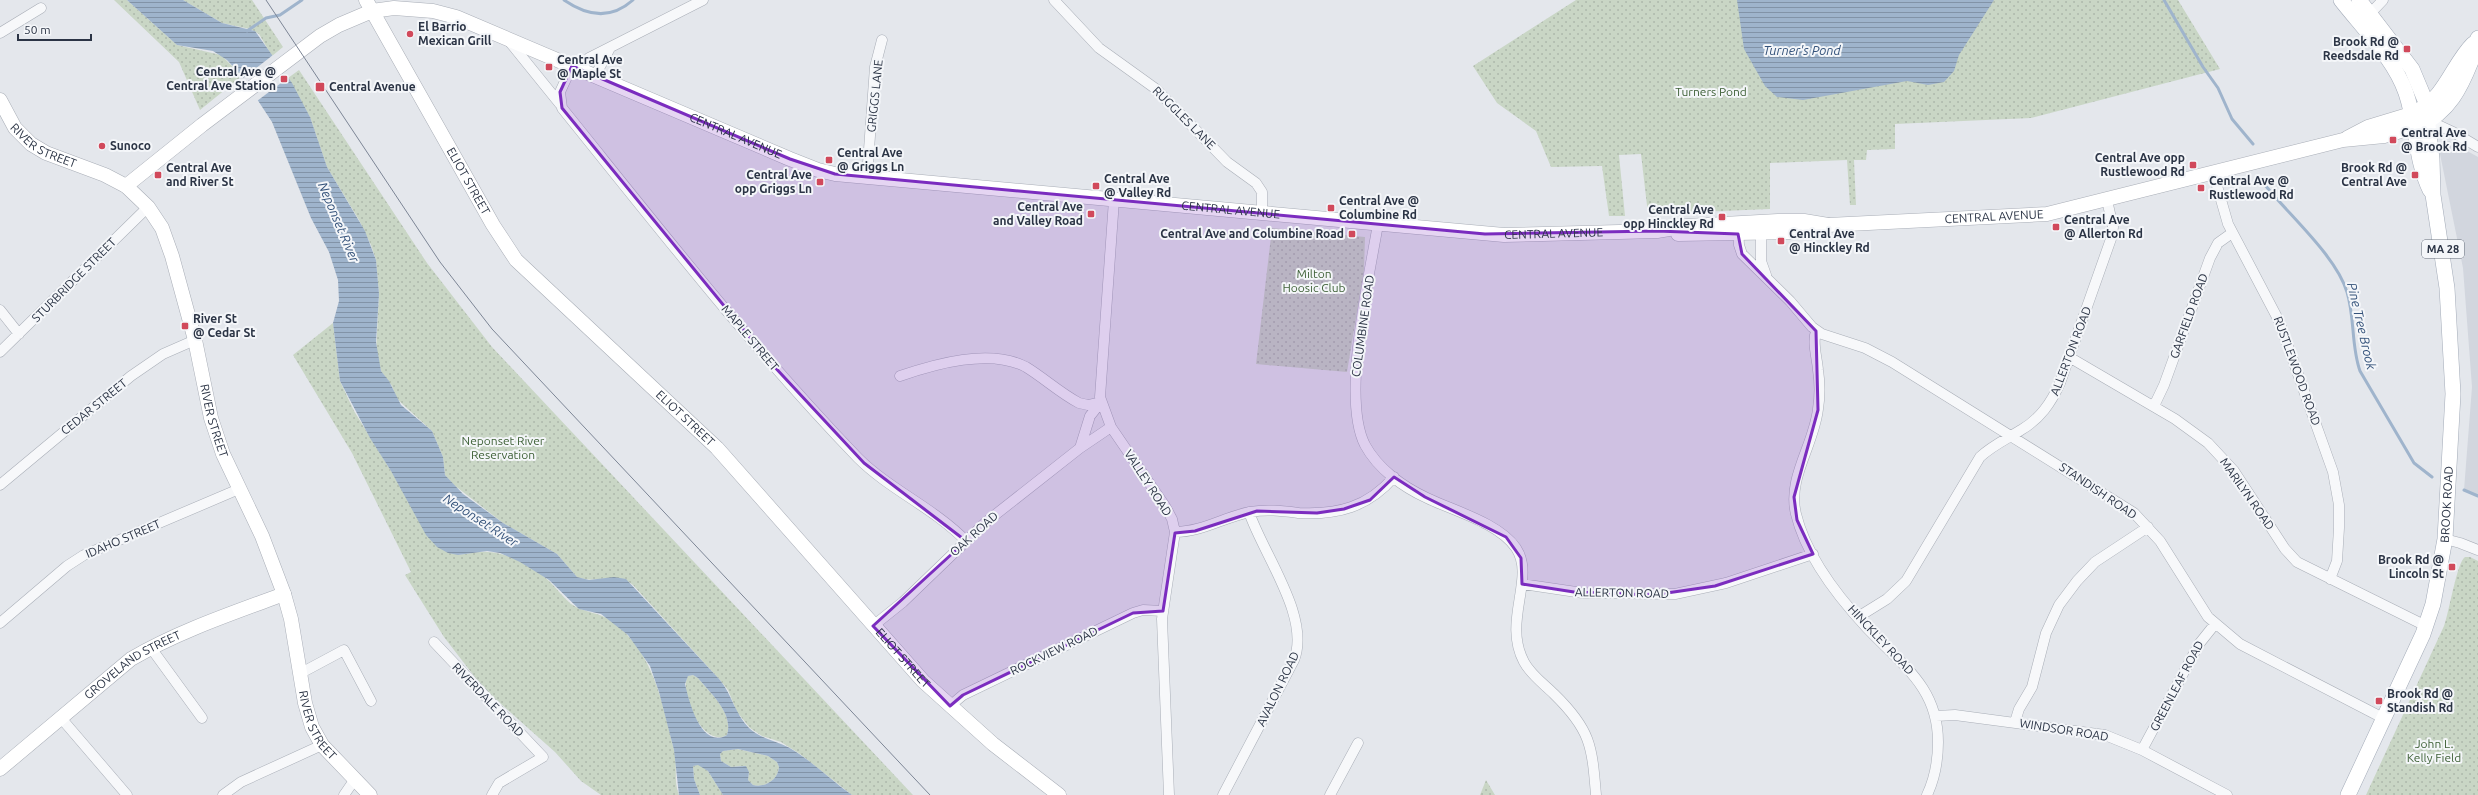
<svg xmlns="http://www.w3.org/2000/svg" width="2478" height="795" font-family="Ubuntu,sans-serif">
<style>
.built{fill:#d2d6de}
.park{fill:url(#park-dots)}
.water{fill:url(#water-rules);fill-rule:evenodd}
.pier{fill:#e4e7ec}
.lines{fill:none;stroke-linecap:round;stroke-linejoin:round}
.stream{stroke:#9fb4cc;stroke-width:3}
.street-casing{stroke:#a9aeb7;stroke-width:11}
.secondary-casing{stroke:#a9aeb7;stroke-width:15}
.primary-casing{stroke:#a3abb8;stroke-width:16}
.street{stroke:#f7f8fa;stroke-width:10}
.secondary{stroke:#fff;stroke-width:14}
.primary{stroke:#fff;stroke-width:15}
.tram{stroke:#7d8696;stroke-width:1}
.marked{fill:#7b2cbf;fill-opacity:0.2;stroke:#7b2cbf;stroke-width:3;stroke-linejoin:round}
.poi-dot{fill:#d1495b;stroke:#f4f6f9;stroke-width:1.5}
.labels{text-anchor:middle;stroke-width:4;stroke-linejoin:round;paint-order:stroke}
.shield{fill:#f4f6f9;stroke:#676e7b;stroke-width:1}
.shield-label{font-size:11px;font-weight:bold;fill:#2b3445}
.poi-label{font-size:12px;font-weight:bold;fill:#2b3445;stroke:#f4f6f9;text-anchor:start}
.park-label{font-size:12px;fill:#3f6138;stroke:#f4f6f9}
.street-label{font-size:12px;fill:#2b3445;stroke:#f4f6f9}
.water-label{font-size:13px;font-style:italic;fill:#34527a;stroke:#f4f6f9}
</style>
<defs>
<pattern id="park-dots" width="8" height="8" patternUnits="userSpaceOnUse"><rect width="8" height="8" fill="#c9d6c5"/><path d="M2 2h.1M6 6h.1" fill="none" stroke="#adb8ab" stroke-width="1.8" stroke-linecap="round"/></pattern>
<pattern id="water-rules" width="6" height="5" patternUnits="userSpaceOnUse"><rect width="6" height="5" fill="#9fb4cc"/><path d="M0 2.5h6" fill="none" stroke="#8293a7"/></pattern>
</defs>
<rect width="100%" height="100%" fill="#e4e7ec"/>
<path class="built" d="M2449,141L2478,157V496L2464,490L2472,387L2463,268L2439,149L2443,143Z"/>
<path class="park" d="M114,0H127L177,45L221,55L242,76L200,110L179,62Z
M183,0H252L283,47L272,56L259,34L250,29L222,23Z
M1576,0H2178L2220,69L2031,118L1895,124V149L1867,150L1866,160H1854L1856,205H1850L1847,160L1770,163V209L1648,214L1641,154L1619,155L1625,216H1609L1602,166L1551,167L1536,131L1497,103L1473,66Z
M299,70L427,263L492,347L913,795H852L800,754L781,742L762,736L750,728L737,712L728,690L720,680L633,585C614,570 599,585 577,577L557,554L503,523L454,485L445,475L443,457L432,431L397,399L392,386L381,371L376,353L379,294L376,260L371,245L359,220L327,167L310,117L288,78Z
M1272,228L1365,237L1364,270L1347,372L1256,364Z
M333,323L340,381L354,411L391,471L458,555C468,554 479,551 488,552C509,553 535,568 550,582C557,589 564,598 571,604C584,613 600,612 613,622C654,653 662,702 674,750C678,765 673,781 679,795H601L581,781L555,752L484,689L444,637L405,575L411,572L352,453L293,355Z
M2465,557H2470L2478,561V795H2366L2444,626C2449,613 2457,562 2465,557Z
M693,675L698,678C710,693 734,713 727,735C703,749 678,692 688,676Z
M737,749L768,756L777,762L779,767C778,780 765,788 753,785L748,780L749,772L743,766L731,767L721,761L720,754L723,751Z
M698,764L708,771L723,795H700L694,779L693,766Z
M1486,780L1495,795H1480Z"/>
<path class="water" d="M127,0H183L222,23L255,31L292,83L310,117L327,167L365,231L376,260L379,294L376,342L381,371L389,381L401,405L432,431L443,457L445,475L463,494L503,523L557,554L577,577L589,580L614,577L626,579L720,680C732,695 735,714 749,728C760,739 779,741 793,750C814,763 832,781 852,795H723L708,771L698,765L693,766L694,779L700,795H679L674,750L659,692L650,666L628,635L601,614L579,609L549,580L520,562L500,553L487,551L458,555L448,553L437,547L426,535L391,471L370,438L340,381L333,323L339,301L338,280L329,252L311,218L272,122L242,76L227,60L213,51L177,45ZM693,675L698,678C710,693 734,713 727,735C701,750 689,701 685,684L688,676ZM738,749L768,756L777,762L779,767C778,780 765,788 753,785L748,780L749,772L746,766L731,767L721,761L720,754L723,751Z
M1737,0H1994L1959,55L1954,71L1944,82L1928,85L1907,81L1803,100L1777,97L1765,86L1744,49Z"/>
<path class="pier" d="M273,55L289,77L257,101L242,79Z"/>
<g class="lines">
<path class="stream" d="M564,0C587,16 611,20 633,0
M2164,0L2203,67L2218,88L2232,119L2253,144
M247,31L266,18L280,15L302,0
M2265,185C2289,215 2336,256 2347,292C2355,318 2351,346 2360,371L2414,463L2432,477
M2464,490L2478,496"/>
<defs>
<path id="street" d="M1054,0L1099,48L1156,89L1227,162L1256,183L1262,192V213
M2365,19L2383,0
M0,33L41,8
M509,41L560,104
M572,66L560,92L562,108C658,227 752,348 858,458C890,490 934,508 966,541
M580,69L589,58L703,0
M595,76L609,50
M2425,119L2453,132L2478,147
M2213,172L2228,224L2279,321L2333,472L2339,505V528L2337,561L2330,579
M867,177L875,67L882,40
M1114,200L1100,397L1111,427L1165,506L1172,519L1175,532L1162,619L1169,795
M1378,224C1369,278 1341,398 1365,445C1378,469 1403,487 1427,498C1454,511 1499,523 1516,548C1536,578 1502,621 1524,662C1531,675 1544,684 1554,694C1591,730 1592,746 1596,795
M1761,226V261L1766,275
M1738,227L1739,245L1742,254L1790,301L1812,327L1822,334L1865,348L1892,362L2134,513L2160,541L2208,617L2240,644L2383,718
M0,310L19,334
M1816,331C1812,343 1817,357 1818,370C1820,383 1820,396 1818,409C1814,445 1787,478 1796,514C1806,556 1839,598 1867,628C1902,665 1938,687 1938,742C1938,761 1935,778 1927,795
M0,352L148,207
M2069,357L2175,419L2208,443L2234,471L2285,549L2297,562L2426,626
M900,376C935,364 990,348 1026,367C1044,378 1060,393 1079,403L1088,405L1101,402
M2154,406L2164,385L2210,258L2218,243L2232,233
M1080,448L1090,416L1101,402
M0,485L131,376L163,354L195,340
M1175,532C1202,532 1224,517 1250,512C1267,509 1282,511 1299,513C1338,515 1368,507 1394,477
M2445,539L2460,543L2478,550
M1522,584L1583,593L1675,594L1726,583L1813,554
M1858,617L1887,599L1906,581L1980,457C1993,445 2007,439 2021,430C2040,419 2051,403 2060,383L2112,236L2113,227L2107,200
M0,623L67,566L84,555L239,489
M873,626L903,602L986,522L1080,448L1111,427
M434,642L543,757L499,783L492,795
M151,648L202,718
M301,673L344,650L371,701
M950,706L963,695L1133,613L1143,610L1163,611
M1936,716L1955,715L2105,735L2142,750L2227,795
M61,718L127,795
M2015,722L2019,709L2032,687L2046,633L2059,605L2077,581L2095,562L2148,527
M2142,750L2199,644L2215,624
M223,795L241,782L322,745
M344,795L355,779
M1223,795L1294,660C1311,617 1263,554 1249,512
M1330,795L1358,743"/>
<g id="secondary">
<path id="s1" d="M366,0L493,225L516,260L717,448L923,681L993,744L1059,795"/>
<path id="s2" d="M0,100L15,128L31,144L46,153L105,175L126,186L148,207L162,228L172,256L195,340L211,418L223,454L262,536L284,594L291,619L305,703L312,727L322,745L370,795"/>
<path d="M2347,138L2368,127L2411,114"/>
<path id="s3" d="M126,186L202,125L320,36L339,25L372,11L394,8L433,11L456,17L790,159L818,170L835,174L1504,235L1657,231L1687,226L1778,221H1804L1828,225"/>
<path id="s4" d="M1678,234L1793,232L1828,225L2047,214L2343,140L2384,136L2414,127"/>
<path id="s5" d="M0,769L131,659C179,631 233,613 284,594"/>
</g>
<g id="primary">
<path d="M2341,0C2362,27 2395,60 2406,93C2417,125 2415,159 2430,190"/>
<path d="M2419,110C2445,97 2453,64 2473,44"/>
<path d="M2420,125C2449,112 2461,87 2472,59C2475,52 2475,44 2478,38"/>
<path id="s6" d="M2348,795L2423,634L2433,604L2445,539L2453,394L2447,288L2433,195L2432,159L2425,100L2412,69L2359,0"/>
</g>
</defs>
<use href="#street" class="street-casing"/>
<use href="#secondary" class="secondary-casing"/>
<use href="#primary" class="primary-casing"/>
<use href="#street" class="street"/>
<use href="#secondary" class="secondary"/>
<use href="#primary" class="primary"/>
<path class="tram" d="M266,0L440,262L492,329L930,795"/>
</g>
<path class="marked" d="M572,66L790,159L835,174L1485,234L1657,231L1738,234L1742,254L1816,331L1818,410L1794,497L1797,520L1813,554L1715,586L1653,595L1574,592L1522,584L1521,558L1506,537L1425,497L1394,477L1370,500L1344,509L1317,513L1257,511L1195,531L1175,533L1163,611L1133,613L963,695L950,706L873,626L966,541L864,463L770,362L562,108L560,92Z"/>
<g class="poi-dot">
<circle cx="410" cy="34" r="4"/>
<rect x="2403" y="45" width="8" height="8" rx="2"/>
<rect x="545" y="63" width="8" height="8" rx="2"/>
<rect x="280" y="75" width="8" height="8" rx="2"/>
<rect x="315" y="82" width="10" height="10" rx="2"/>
<rect x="2389" y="136" width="8" height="8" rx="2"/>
<circle cx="102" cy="146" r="4"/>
<rect x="825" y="156" width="8" height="8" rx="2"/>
<rect x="2189" y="161" width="8" height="8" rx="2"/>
<rect x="154" y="171" width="8" height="8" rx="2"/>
<rect x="2411" y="171" width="8" height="8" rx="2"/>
<rect x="816" y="178" width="8" height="8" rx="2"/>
<rect x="1092" y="182" width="8" height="8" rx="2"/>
<rect x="2197" y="184" width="8" height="8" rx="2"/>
<rect x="1327" y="204" width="8" height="8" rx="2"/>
<rect x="1087" y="210" width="8" height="8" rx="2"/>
<rect x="1718" y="213" width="8" height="8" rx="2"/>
<rect x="2052" y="223" width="8" height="8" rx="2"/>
<rect x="1348" y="230" width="8" height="8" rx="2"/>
<rect x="1777" y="237" width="8" height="8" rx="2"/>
<rect x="181" y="322" width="8" height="8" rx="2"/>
<rect x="2448" y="563" width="8" height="8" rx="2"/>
<rect x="2375" y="697" width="8" height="8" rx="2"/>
</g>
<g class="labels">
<rect class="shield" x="2422" y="240" width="42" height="18" rx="3"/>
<g class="shield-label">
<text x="2443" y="253">MA 28</text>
</g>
<g class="poi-label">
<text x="418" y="31">El Barrio<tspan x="418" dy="14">Mexican Grill</tspan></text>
<text x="2399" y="46" text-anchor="end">Brook Rd @<tspan x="2399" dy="14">Reedsdale Rd</tspan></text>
<text x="557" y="64">Central Ave<tspan x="557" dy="14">@ Maple St</tspan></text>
<text x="276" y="76" text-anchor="end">Central Ave @<tspan x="276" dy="14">Central Ave Station</tspan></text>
<text x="329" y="91">Central Avenue</text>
<text x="2401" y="137">Central Ave<tspan x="2401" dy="14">@ Brook Rd</tspan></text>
<text x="110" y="150">Sunoco</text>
<text x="837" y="157">Central Ave<tspan x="837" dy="14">@ Griggs Ln</tspan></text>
<text x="2185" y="162" text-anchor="end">Central Ave opp<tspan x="2185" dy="14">Rustlewood Rd</tspan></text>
<text x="166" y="172">Central Ave<tspan x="166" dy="14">and River St</tspan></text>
<text x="2407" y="172" text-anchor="end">Brook Rd @<tspan x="2407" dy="14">Central Ave</tspan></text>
<text x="812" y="179" text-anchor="end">Central Ave<tspan x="812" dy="14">opp Griggs Ln</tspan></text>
<text x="1104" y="183">Central Ave<tspan x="1104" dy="14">@ Valley Rd</tspan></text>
<text x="2209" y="185">Central Ave @<tspan x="2209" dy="14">Rustlewood Rd</tspan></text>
<text x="1339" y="205">Central Ave @<tspan x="1339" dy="14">Columbine Rd</tspan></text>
<text x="1083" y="211" text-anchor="end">Central Ave<tspan x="1083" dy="14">and Valley Road</tspan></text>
<text x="1714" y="214" text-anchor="end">Central Ave<tspan x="1714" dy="14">opp Hinckley Rd</tspan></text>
<text x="2064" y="224">Central Ave<tspan x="2064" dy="14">@ Allerton Rd</tspan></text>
<text x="1344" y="238" text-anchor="end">Central Ave and Columbine Road</text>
<text x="1789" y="238">Central Ave<tspan x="1789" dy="14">@ Hinckley Rd</tspan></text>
<text x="193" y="323">River St<tspan x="193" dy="14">@ Cedar St</tspan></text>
<text x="2444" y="564" text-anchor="end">Brook Rd @<tspan x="2444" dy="14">Lincoln St</tspan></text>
<text x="2387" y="698">Brook Rd @<tspan x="2387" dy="14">Standish Rd</tspan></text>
</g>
<g class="park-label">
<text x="1711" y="96">Turners Pond</text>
<text x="1314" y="278">Milton<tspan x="1314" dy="14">Hoosic Club</tspan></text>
<text x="503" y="445">Neponset River<tspan x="503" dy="14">Reservation</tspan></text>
<text x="2434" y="748">John L.<tspan x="2434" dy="14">Kelly Field</tspan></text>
</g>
<g class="street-label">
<text transform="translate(875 96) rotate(-84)" y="4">GRIGGS LANE</text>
<text transform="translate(1184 118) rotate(45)" y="4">RUGGLES LANE</text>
<text dy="4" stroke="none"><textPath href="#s3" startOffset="692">CENTRAL AVENUE</textPath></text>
<text dy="4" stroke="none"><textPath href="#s2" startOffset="66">RIVER STREET</textPath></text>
<text dy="4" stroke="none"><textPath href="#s1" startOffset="208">ELIOT STREET</textPath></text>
<text dy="4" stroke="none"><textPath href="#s3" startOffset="1196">CENTRAL AVENUE</textPath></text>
<text dy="4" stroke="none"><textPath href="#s4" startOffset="317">CENTRAL AVENUE</textPath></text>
<text dy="4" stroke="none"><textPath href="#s3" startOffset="1520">CENTRAL AVENUE</textPath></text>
<text transform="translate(74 280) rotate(-45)" y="4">STURBRIDGE STREET</text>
<text transform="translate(2189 316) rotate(-70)" y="4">GARFIELD ROAD</text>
<text transform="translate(1363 326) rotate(-82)" y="4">COLUMBINE ROAD</text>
<text transform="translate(750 338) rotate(50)" y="4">MAPLE STREET</text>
<text transform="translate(2071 351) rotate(-69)" y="4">ALLERTON ROAD</text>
<text transform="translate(2297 371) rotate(70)" y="4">RUSTLEWOOD ROAD</text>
<text transform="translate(94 407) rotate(-39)" y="4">CEDAR STREET</text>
<text dy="4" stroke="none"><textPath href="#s1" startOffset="532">ELIOT STREET</textPath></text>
<text dy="4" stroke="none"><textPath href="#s2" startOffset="414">RIVER STREET</textPath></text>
<text transform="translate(1148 483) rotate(57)" y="4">VALLEY ROAD</text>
<text transform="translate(2098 491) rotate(34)" y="4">STANDISH ROAD</text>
<text transform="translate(2247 494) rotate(55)" y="4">MARILYN ROAD</text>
<text dy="4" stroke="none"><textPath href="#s6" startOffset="310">BROOK ROAD</textPath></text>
<text transform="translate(974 534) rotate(-42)" y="4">OAK ROAD</text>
<text transform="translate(123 539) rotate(-23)" y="4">IDAHO STREET</text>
<text transform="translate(1622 593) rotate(1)" y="4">ALLERTON ROAD</text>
<text transform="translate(1881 640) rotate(47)" y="4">HINCKLEY ROAD</text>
<text transform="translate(1054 651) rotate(-26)" y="4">ROCKVIEW ROAD</text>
<text dy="4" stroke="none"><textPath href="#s1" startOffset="856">ELIOT STREET</textPath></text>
<text dy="4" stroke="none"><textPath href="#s5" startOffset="169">GROVELAND STREET</textPath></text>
<text transform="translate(2177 686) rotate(-62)" y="4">GREENLEAF ROAD</text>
<text transform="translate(1278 689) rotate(-64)" y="4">AVALON ROAD</text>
<text transform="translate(488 700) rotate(46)" y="4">RIVERDALE ROAD</text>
<text dy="4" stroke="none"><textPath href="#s2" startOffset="738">RIVER STREET</textPath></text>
<text transform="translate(2064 730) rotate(9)" y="4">WINDSOR ROAD</text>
</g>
<g class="water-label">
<text x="1802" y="55">Turner's Pond</text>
<text transform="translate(339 222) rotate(67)" y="5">Neponset River</text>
<text transform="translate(2362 326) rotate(77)" y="5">Pine Tree Brook</text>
<text transform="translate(481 520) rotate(33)" y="5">Neponset River</text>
</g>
</g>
<path d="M18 34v6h73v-6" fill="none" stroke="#2b3445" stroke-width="2"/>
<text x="24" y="34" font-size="12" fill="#2b3445" stroke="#f4f6f9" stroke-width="3" paint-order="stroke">50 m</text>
</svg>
